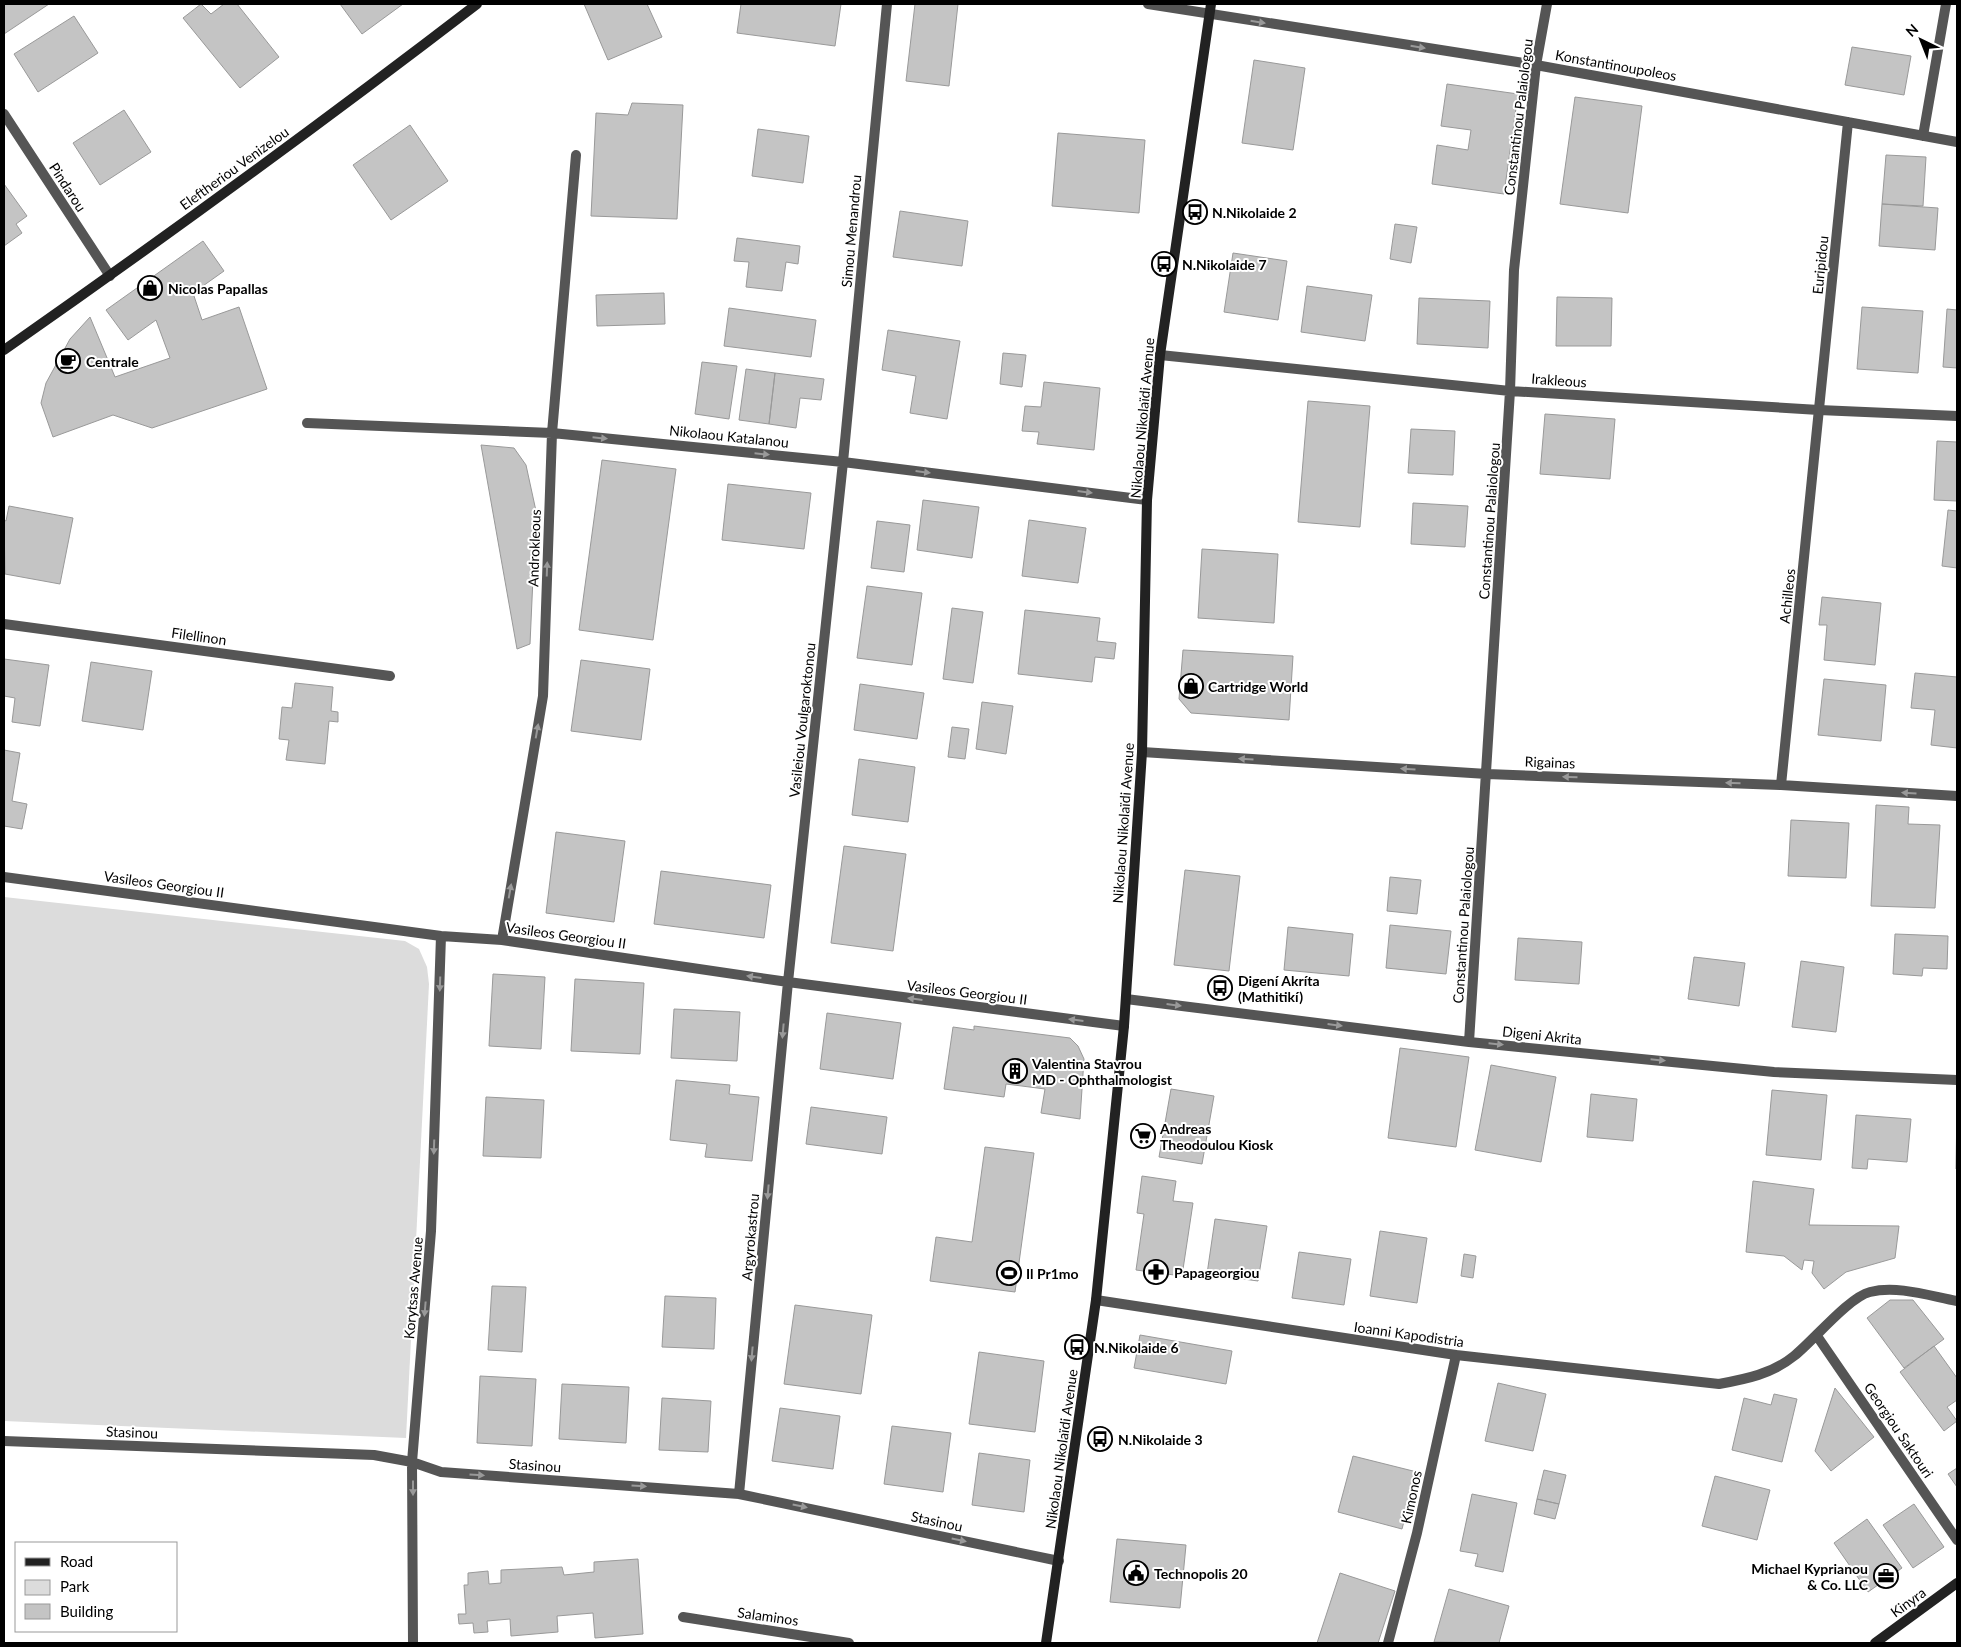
<svg xmlns="http://www.w3.org/2000/svg" width="1961" height="1647" font-family="Lato,sans-serif">
  <style>
    .green { fill: #dcdcdc }
    .building { fill: #c4c4c4; stroke: #999 }
    .lines { fill: none; stroke-linecap: round; stroke-linejoin: round }
    .street { stroke: #555; stroke-width: 10 }
    .secondary { stroke: #222; stroke-width: 10 }
    .oneway { fill: #999 }
    .labels { text-anchor: middle; dominant-baseline: central; stroke-width: 4; stroke-linejoin: round; paint-order: stroke }
    .street-label { font-size: 14px; fill: #000; stroke: #fff }
    .poi-label { font-size: 14px; font-weight: bold; fill: #000; stroke: #fff; text-anchor: start }
  </style>
  <rect width="100%" height="100%" fill="#fff"/>
  <path class="green" d="M4 897 405 941 419 949 427 967 429 984 406 1438 4 1421Z"/>
  <path class="building" d="M4 4H49L4 34Z
    M201 4 211 14 224 4H237L279 57 240 88 183 18Z
    M340 4H403L362 34Z
    M584 4H647L662 37 608 60Z
    M741 4H841L835 46 737 33Z
    M915 4H958L949 86 906 81Z
    M74 16 98 53 38 92 14 54Z
    M1852 47 1911 56 1904 95 1845 85Z
    M1254 60 1305 68 1293 150 1242 143Z
    M1447 84 1518 94 1504 194 1432 184 1437 145 1468 150 1471 130 1441 126Z
    M1575 97 1642 106 1628 213 1560 204Z
    M632 103 683 105 677 219 591 216 596 113 628 115Z
    M124 110 151 152 100 185 73 143Z
    M410 125 448 181 391 220 353 165Z
    M758 129 809 136 803 183 752 176Z
    M1058 133 1145 140 1139 213 1052 206Z
    M1886 155 1926 157 1923 206 1882 204Z
    M4 184 27 216 16 224 22 233 4 246Z
    M1882 204 1938 208 1935 250 1879 246Z
    M900 211 968 221 962 266 893 257Z
    M1395 224 1417 227 1411 263 1390 259Z
    M737 238 800 246 798 264 786 262 782 291 746 287 749 262 734 261Z
    M203 241 224 271 193 293 202 320 239 307 267 389 152 428 113 415 53 437 41 403 46 383 70 339 90 317 115 377 170 358 156 320 128 340 106 310Z
    M1233 253 1287 261 1278 320 1224 312Z
    M1307 286 1372 295 1365 341 1301 332Z
    M664 293 665 324 597 326 596 295Z
    M1557 297 1612 298 1611 346H1556Z
    M1419 298 1490 301 1488 348 1417 344Z
    M1862 307 1923 311 1918 373 1857 369Z
    M729 308 816 320 811 357 724 346Z
    M1947 309 1957 310V368L1943 367Z
    M888 330 960 341 947 419 910 413 916 376 882 370Z
    M1003 353 1026 355 1022 387 1000 384Z
    M702 362 737 366 729 419 695 414Z
    M746 369 775 373 769 424 739 420Z
    M775 373 824 379 821 400 800 398 796 428 769 424Z
    M1044 382 1100 388 1094 450 1037 444 1039 432 1022 431 1025 406 1041 407Z
    M1308 401 1370 406 1360 527 1298 522Z
    M1545 414 1615 419 1610 479 1540 474Z
    M1411 429 1455 431 1453 475 1408 473Z
    M1937 441 1957 442V501L1934 500Z
    M481 445 514 448 526 465 536 511 530 644 517 649Z
    M602 460 676 469 653 640 579 630Z
    M728 484 811 493 804 549 722 540Z
    M923 500 979 507 972 558 917 550Z
    M1413 503 1468 506 1465 547 1411 544Z
    M9 506 73 518 60 584 5 574 4 520 6 521Z
    M1948 510 1957 511V568L1942 566Z
    M1029 520 1086 528 1078 583 1022 576Z
    M877 521 910 525 904 572 871 568Z
    M1202 549 1278 554 1274 623 1198 618Z
    M867 586 922 593 912 665 857 658Z
    M1822 597 1881 603 1875 665 1824 660 1827 625H1819Z
    M952 608 983 612 973 683 943 679Z
    M1025 610 1100 618 1097 641 1116 643 1114 659 1095 657 1092 682 1018 674Z
    M1183 650 1293 656 1289 720 1191 713 1179 699Z
    M4 659 49 665 40 726 12 722 15 698 4 696Z
    M581 660 650 669 641 740 571 731Z
    M91 662 152 671 143 730 82 721Z
    M1915 673 1957 677V748L1931 745 1935 710 1911 708Z
    M1824 679 1886 685 1881 741 1818 735Z
    M295 683 333 687 331 711 338 712V722L329 721 325 764 286 760 289 740 279 739 282 707 292 708Z
    M860 684 924 693 917 739 854 730Z
    M982 702 1013 706 1006 754 976 749Z
    M952 727 969 729 965 759 948 757Z
    M4 750 20 753 12 801 27 804 22 829 4 826Z
    M859 759 915 767 908 822 852 815Z
    M1876 805 1909 807 1908 824 1940 825 1935 908 1871 906Z
    M1791 820 1849 823 1846 878 1788 876Z
    M556 832 625 841 614 922 546 913Z
    M844 846 906 854 893 951 831 943Z
    M1185 870 1240 876 1229 971 1174 965Z
    M661 871 771 885 764 938 654 924Z
    M1390 877 1421 880 1417 914 1387 911Z
    M1390 925 1451 931 1446 974 1386 968Z
    M1288 927 1353 934 1349 976 1284 970Z
    M1895 934 1948 936 1947 969 1923 968 1922 976 1893 974Z
    M1518 938 1582 942 1579 984 1515 980Z
    M1694 957 1745 963 1739 1006 1688 999Z
    M1801 961 1844 967 1836 1032 1792 1027Z
    M493 974 545 977 541 1049 489 1046Z
    M575 979 644 983 640 1054 571 1051Z
    M674 1009 740 1012 737 1061 671 1058Z
    M827 1013 901 1023 893 1079 820 1069Z
    M974 1026 1070 1038 1078 1046 1084 1059 1080 1119 1041 1113 1045 1089 1006 1084 1004 1097 944 1089 953 1027 974 1030Z
    M1400 1048 1469 1057 1456 1147 1388 1138Z
    M1491 1065 1556 1077 1541 1162 1475 1150Z
    M676 1080 730 1085 729 1094 759 1097 752 1161 705 1157 707 1144 670 1140Z
    M1171 1089 1214 1096 1202 1164 1159 1157Z
    M1772 1090 1827 1095 1821 1160 1766 1155Z
    M1591 1094 1637 1099 1633 1141 1587 1137Z
    M486 1097 544 1100 541 1158 483 1156Z
    M1957 1105V1169H1956Z
    M811 1107 887 1117 882 1154 806 1144Z
    M1856 1115 1911 1119 1907 1162 1868 1159 1867 1169 1852 1168Z
    M985 1147 1034 1153 1015 1292 930 1281 936 1237 972 1242Z
    M1142 1176 1176 1181 1173 1201 1193 1203 1182 1276 1136 1270 1144 1214 1137 1213Z
    M1753 1181 1814 1189 1809 1225 1899 1226 1895 1258 1846 1272 1824 1289 1812 1273 1814 1261 1804 1260 1802 1270 1784 1256 1746 1252Z
    M1215 1219 1267 1226 1258 1281 1207 1274Z
    M1380 1231 1427 1238 1417 1303 1370 1296Z
    M1299 1252 1351 1259 1344 1305 1292 1298Z
    M1464 1254 1476 1256 1473 1278 1461 1276Z
    M492 1286 526 1287 522 1352 488 1350Z
    M665 1296 716 1298 714 1349 662 1347Z
    M1890 1300H1913L1944 1339 1904 1368 1867 1318Z
    M795 1305 872 1315 861 1394 784 1384Z
    M1140 1335 1232 1351 1226 1384 1134 1368Z
    M1934 1346 1957 1378V1400L1947 1407 1957 1421 1944 1431 1900 1372Z
    M979 1352 1044 1361 1035 1432 969 1424Z
    M480 1376 536 1379 532 1446 477 1443Z
    M1498 1383 1546 1394 1533 1451 1485 1441Z
    M562 1384 629 1387 626 1443 559 1439Z
    M1835 1388 1874 1437 1831 1471 1815 1451Z
    M1774 1394 1797 1399 1782 1462 1732 1450 1744 1398 1771 1405Z
    M662 1398 711 1401 708 1452 659 1450Z
    M780 1408 840 1416 833 1469 772 1461Z
    M892 1426 951 1433 943 1492 884 1484Z
    M979 1453 1030 1460 1024 1512 972 1505Z
    M1353 1456 1417 1472 1402 1529 1338 1512Z
    M1957 1468V1487L1948 1474Z
    M1544 1470 1566 1475 1559 1504 1537 1499Z
    M1715 1476 1770 1490 1757 1540 1702 1526Z
    M1472 1494 1517 1503 1503 1572 1475 1566 1478 1554 1460 1551Z
    M1537 1499 1559 1504 1555 1519 1534 1514Z
    M1914 1504 1944 1547 1913 1568 1883 1525Z
    M1867 1519 1902 1568 1868 1592 1834 1543Z
    M1117 1539 1186 1545 1180 1608 1110 1602Z
    M638 1559 643 1634 595 1638 593 1613 557 1616 558 1632 511 1636 510 1619 487 1621 488 1632 474 1633 473 1623 459 1624 458 1614H466L464 1585H468V1573L488 1571 489 1584 501 1583V1570L562 1567 564 1575 594 1572V1562Z
    M1340 1573 1395 1591 1378 1643H1317Z
    M1449 1589 1509 1606 1499 1643 1434 1642Z"/>
  <g class="lines">
    <path class="street" d="M1148 4 1536 65 1957 142
      M4 114 110 276
      M1923 136 1946 4
      M1160 355 1510 391 1819 410 1957 416
      M307 423 552 433 843 462 1147 500
      M4 624 390 676
      M1142 752 1487 774 1781 785 1957 796
      M1781 785 1848 122
      M4 877 441 936 502 940 788 982 1124 1026
      M502 940 543 696 552 433 576 155
      M1126 999 1469 1042 1774 1072 1957 1080
      M1469 1042 1510 391 1514 270 1536 65 1547 4
      M1096 1300 1456 1355 1719 1384C1746 1379 1772 1374 1794 1356 1813 1341 1849 1297 1870 1292 1897 1285 1930 1296 1957 1301
      M1817 1336 1957 1540
      M4 1441 374 1455 412 1462 441 1472 739 1494 1059 1561
      M739 1494 788 982 843 462 887 4
      M683 1617 849 1643
      M413 1643 412 1462 431 1231 441 936
      M1388 1643 1417 1533 1456 1355"/>
    <path class="secondary" d="M4 350C164 238 322 123 477 4
      M1046 1643 1096 1300 1124 1026 1142 752 1147 500 1160 355 1211 4
      M1875 1643 1957 1583"/>
  </g>
  <defs><path id="oneway-solid" d="M-6-.8H1V-3.2L6.5 0L1 3.2V.8H-6Z" transform="scale(1.25)"/></defs>
  <g class="oneway">
    <use href="#oneway-solid" transform="translate(1258 22) rotate(9)"/>
    <use href="#oneway-solid" transform="translate(1418 47) rotate(9)"/>
    <use href="#oneway-solid" transform="translate(600 438) rotate(6)"/>
    <use href="#oneway-solid" transform="translate(762 454) rotate(6)"/>
    <use href="#oneway-solid" transform="translate(923 472) rotate(7)"/>
    <use href="#oneway-solid" transform="translate(1085 492) rotate(7)"/>
    <use href="#oneway-solid" transform="translate(547 569) rotate(-88)"/>
    <use href="#oneway-solid" transform="translate(537 731) rotate(-80)"/>
    <use href="#oneway-solid" transform="translate(1246 759) rotate(-176)"/>
    <use href="#oneway-solid" transform="translate(1408 769) rotate(-176)"/>
    <use href="#oneway-solid" transform="translate(1570 777) rotate(-178)"/>
    <use href="#oneway-solid" transform="translate(1733 783) rotate(-178)"/>
    <use href="#oneway-solid" transform="translate(1909 793) rotate(-176)"/>
    <use href="#oneway-solid" transform="translate(510 891) rotate(-80)"/>
    <use href="#oneway-solid" transform="translate(754 977) rotate(-172)"/>
    <use href="#oneway-solid" transform="translate(440 984) rotate(92)"/>
    <use href="#oneway-solid" transform="translate(915 999) rotate(-173)"/>
    <use href="#oneway-solid" transform="translate(1174 1005) rotate(7)"/>
    <use href="#oneway-solid" transform="translate(1076 1020) rotate(-173)"/>
    <use href="#oneway-solid" transform="translate(1335 1025) rotate(7)"/>
    <use href="#oneway-solid" transform="translate(783 1031) rotate(95)"/>
    <use href="#oneway-solid" transform="translate(1496 1044) rotate(6)"/>
    <use href="#oneway-solid" transform="translate(1658 1060) rotate(6)"/>
    <use href="#oneway-solid" transform="translate(434 1147) rotate(92)"/>
    <use href="#oneway-solid" transform="translate(768 1192) rotate(95)"/>
    <use href="#oneway-solid" transform="translate(425 1309) rotate(95)"/>
    <use href="#oneway-solid" transform="translate(752 1354) rotate(95)"/>
    <use href="#oneway-solid" transform="translate(477 1475) rotate(4)"/>
    <use href="#oneway-solid" transform="translate(639 1486) rotate(4)"/>
    <use href="#oneway-solid" transform="translate(413 1488) rotate(90)"/>
    <use href="#oneway-solid" transform="translate(800 1506) rotate(12)"/>
    <use href="#oneway-solid" transform="translate(959 1540) rotate(12)"/>
  </g>
  <defs>
    <symbol id="bus-ring" viewBox="-11 -11 22 22"><circle r="9.5" fill="#fff" stroke="#000" stroke-width="1.5"/><path d="M-5-6H5V4H4V6H2V4H-2V6H-4V4H-5ZM-3.5-4V0h7V-4ZM-3.5 1.2v1.5H-2V1.2ZM2 1.2v1.5H3.5V1.2Z" fill="#000"/></symbol>
    <symbol id="shop-ring" viewBox="-11 -11 22 22"><circle r="9.5" fill="#fff" stroke="#000" stroke-width="1.5"/><path d="M-5-2.5h2.3a2.7 3.5 0 0 1 5.4 0H5L5.5 6h-11ZM-1.5-2.5h3a1.5 2.3 0 0 0-3 0Z" fill="#000"/></symbol>
    <symbol id="cafe-ring" viewBox="-11 -11 22 22"><circle r="9.5" fill="#fff" stroke="#000" stroke-width="1.5"/><path d="M-5.5-4.5H6V0H3Q3 3.5 0 3.5H-2.5Q-5.5 3.5-5.5 0ZM3-3.2v2h1.7v-2ZM-6 4.5H4V6H-6Z" fill="#000"/></symbol>
    <symbol id="building-ring" viewBox="-11 -11 22 22"><circle r="9.5" fill="#fff" stroke="#000" stroke-width="1.5"/><path d="M-4-6H4V6H1V3H-1V6H-4ZM-2.5-4.3h1.7v1.8h-1.7ZM.8-4.3h1.7v1.8H.8ZM-2.5-1h1.7V.8h-1.7ZM.8-1h1.7V.8H.8Z" fill="#000"/></symbol>
    <symbol id="supermarket-ring" viewBox="-11 -11 22 22"><circle r="9.5" fill="#fff" stroke="#000" stroke-width="1.5"/><path d="M-6-5.5h2.5l.6 2H6L4.5 2H-2.5L-4.4-4H-6ZM-1.5 3.2a1.3 1.3 0 1 0 .1 0ZM3 3.2a1.3 1.3 0 1 0 .1 0Z" fill="#000"/></symbol>
    <symbol id="pharmacy-ring" viewBox="-11 -11 22 22"><circle r="9.5" fill="#fff" stroke="#000" stroke-width="1.5"/><path d="M-2-6h4v4h4v4h-4v4h-4v-4h-4v-4h4Z" fill="#000"/></symbol>
    <symbol id="stadium-ring" viewBox="-11 -11 22 22"><circle r="9.5" fill="#fff" stroke="#000" stroke-width="1.5"/><path d="M0-5a6.5 5 0 1 0 0 10a6.5 5 0 1 0 0-10ZM-3.5-1.8h7v3.6h-7Z" fill="#000"/></symbol>
    <symbol id="civic-ring" viewBox="-11 -11 22 22"><circle r="9.5" fill="#fff" stroke="#000" stroke-width="1.5"/><path d="M-.6-6.5H3V-4.5H.6V-3L4-1V1h2V6H-6V1h2V-1L-.6-3ZM-1.2 2.5V6h2.4V2.5Z" fill="#000"/></symbol>
    <symbol id="office-ring" viewBox="-11 -11 22 22"><circle r="9.5" fill="#fff" stroke="#000" stroke-width="1.5"/><path d="M-6-3h4V-5.5h4V-3h4V5H-6ZM-1-4.5V-3h2v-1.5ZM-6 0V1H6V0Z" fill="#000"/></symbol>
  </defs>
  <g fill-rule="evenodd">
    <use href="#bus-ring" x="1181" y="198" width="28" height="28"/>
    <use href="#bus-ring" x="1150" y="250" width="28" height="28"/>
    <use href="#shop-ring" x="136" y="274" width="28" height="28"/>
    <use href="#cafe-ring" x="54" y="347" width="28" height="28"/>
    <use href="#shop-ring" x="1177" y="672" width="28" height="28"/>
    <use href="#bus-ring" x="1206" y="974" width="28" height="28"/>
    <use href="#building-ring" x="1001" y="1057" width="28" height="28"/>
    <use href="#supermarket-ring" x="1129" y="1122" width="28" height="28"/>
    <use href="#pharmacy-ring" x="1142" y="1258" width="28" height="28"/>
    <use href="#stadium-ring" x="995" y="1259" width="28" height="28"/>
    <use href="#bus-ring" x="1063" y="1333" width="28" height="28"/>
    <use href="#bus-ring" x="1086" y="1425" width="28" height="28"/>
    <use href="#civic-ring" x="1122" y="1559" width="28" height="28"/>
    <use href="#office-ring" x="1872" y="1562" width="28" height="28"/>
  </g>
  <g class="labels">
    <g class="street-label">
      <text transform="translate(1616 65) rotate(10)">Konstantinoupoleos</text>
      <text transform="translate(1518 117) rotate(-83)">Constantinou Palaiologou</text>
      <text transform="translate(234 168) rotate(-36)">Eleftheriou Venizelou</text>
      <text transform="translate(68 187) rotate(57)">Pindarou</text>
      <text transform="translate(851 231) rotate(-85)">Simou Menandrou</text>
      <text transform="translate(1820 265) rotate(-84)">Euripidou</text>
      <text transform="translate(1559 380) rotate(4)">Irakleous</text>
      <text transform="translate(1142 418) rotate(-85)">Nikolaou Nikolaïdi Avenue</text>
      <text transform="translate(729 436) rotate(6)">Nikolaou Katalanou</text>
      <text transform="translate(1489 521) rotate(-86)">Constantinou Palaiologou</text>
      <text transform="translate(534 548) rotate(-88)">Androkleous</text>
      <text transform="translate(1787 596) rotate(-84)">Achilleos</text>
      <text transform="translate(199 636) rotate(8)">Filellinon</text>
      <text transform="translate(802 720) rotate(-84)">Vasileiou Voulgaroktonou</text>
      <text transform="translate(1550 762) rotate(2)">Rigainas</text>
      <text transform="translate(1123 823) rotate(-86)">Nikolaou Nikolaïdi Avenue</text>
      <text transform="translate(164 884) rotate(8)">Vasileos Georgiou II</text>
      <text transform="translate(1463 925) rotate(-86)">Constantinou Palaiologou</text>
      <text transform="translate(566 935) rotate(8)">Vasileos Georgiou II</text>
      <text transform="translate(967 992) rotate(7)">Vasileos Georgiou II</text>
      <text transform="translate(1542 1035) rotate(6)">Digeni Akrita</text>
      <text transform="translate(750 1237) rotate(-85)">Argyrokastrou</text>
      <text transform="translate(413 1288) rotate(-85)">Korytsas Avenue</text>
      <text transform="translate(1409 1334) rotate(8)">Ioanni Kapodistria</text>
      <text transform="translate(1899 1430) rotate(56)">Georgiou Saktouri</text>
      <text transform="translate(132 1432) rotate(2)">Stasinou</text>
      <text transform="translate(1061 1449) rotate(-82)">Nikolaou Nikolaïdi Avenue</text>
      <text transform="translate(535 1465) rotate(4)">Stasinou</text>
      <text transform="translate(1411 1497) rotate(-78)">Kimonos</text>
      <text transform="translate(937 1521) rotate(12)">Stasinou</text>
      <text transform="translate(1908 1602) rotate(-36)">Kinyra</text>
      <text transform="translate(768 1616) rotate(8)">Salaminos</text>
    </g>
    <g class="poi-label">
      <text x="1212" y="212">N.Nikolaide 2</text>
      <text x="1182" y="264">N.Nikolaide 7</text>
      <text x="168" y="288">Nicolas Papallas</text>
      <text x="86" y="361">Centrale</text>
      <text x="1208" y="686">Cartridge World</text>
      <text x="1238" y="980">Digení Akríta<tspan x="1238" dy="16">(Mathitikí)</tspan></text>
      <text x="1032" y="1063">Valentina Stavrou<tspan x="1032" dy="16">MD - Ophthalmologist</tspan></text>
      <text x="1160" y="1128">Andreas<tspan x="1160" dy="16">Theodoulou Kiosk</tspan></text>
      <text x="1174" y="1272">Papageorgiou</text>
      <text x="1026" y="1273">Il Pr1mo</text>
      <text x="1094" y="1347">N.Nikolaide 6</text>
      <text x="1118" y="1439">N.Nikolaide 3</text>
      <text x="1868" y="1568" text-anchor="end">Michael Kyprianou<tspan x="1868" dy="16">&amp; Co. LLC</tspan></text>
      <text x="1154" y="1573">Technopolis 20</text>
    </g>
  </g>
  <rect width="1961" height="1647" fill="none" stroke="#000000" stroke-width="10"/>
  <rect x="15" y="1542" width="162" height="90" fill="#ffffff" stroke="#999999"/>
  <rect x="25" y="1558" width="25" height="8" fill="#222222" stroke="#999999"/>
  <text x="60" y="1567" font-size="15" fill="#000000">Road</text>
  <rect x="25" y="1580" width="25" height="15" fill="#dcdcdc" stroke="#999999"/>
  <text x="60" y="1592" font-size="15" fill="#000000">Park</text>
  <rect x="25" y="1604" width="25" height="15" fill="#c4c4c4" stroke="#999999"/>
  <text x="60" y="1617" font-size="15" fill="#000000">Building</text>
  <g transform="translate(1921 40) rotate(317)" stroke="#ffffff" stroke-width="4" paint-order="stroke">
  <path d="M0-4L9 19L0 12L-9 19Z" fill="#000000"/>
  <text y="-8" font-size="14" font-weight="bold" text-anchor="middle" fill="#000000">N</text>
  </g>
</svg>
